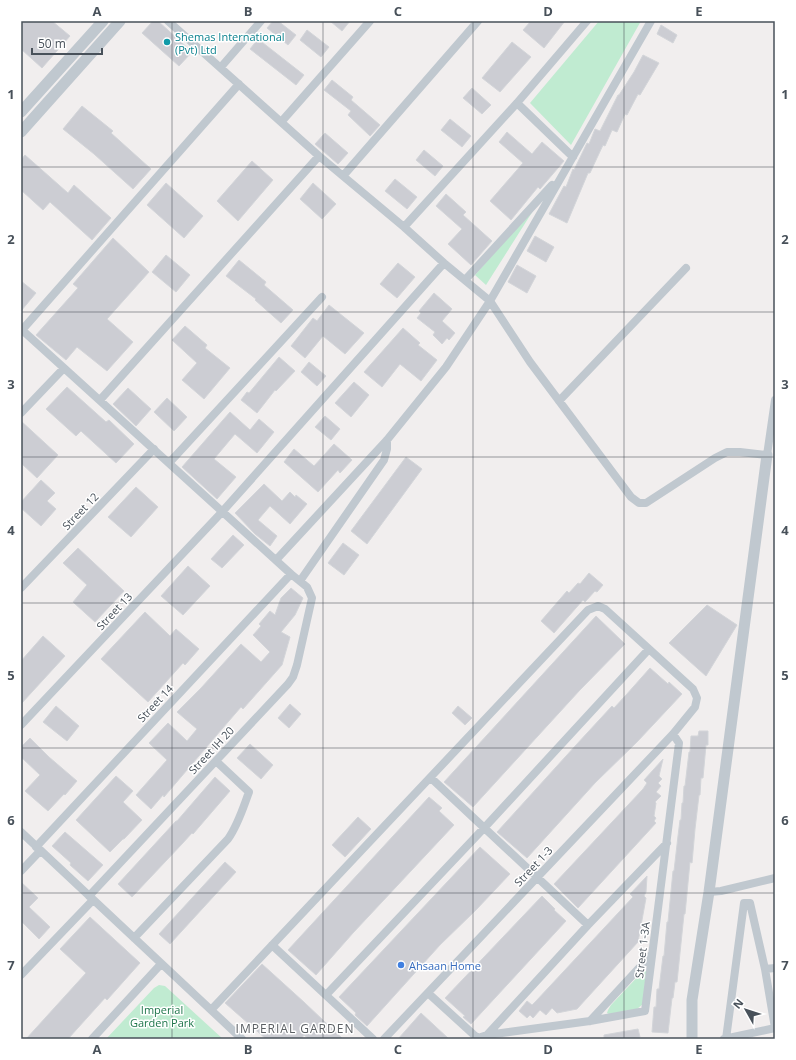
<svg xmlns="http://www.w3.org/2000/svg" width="796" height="1060" font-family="'Open Sans',sans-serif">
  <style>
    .green { fill: #c0ebd1 }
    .building { fill: #cccdd3; stroke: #d3d5d9 }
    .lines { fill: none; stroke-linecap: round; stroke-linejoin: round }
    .minor { stroke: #c0c8cf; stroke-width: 8 }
    .tertiary { stroke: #c0c8cf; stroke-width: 11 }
    .grid { fill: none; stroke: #48515a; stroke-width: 1; stroke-opacity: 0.55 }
    .culture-dot { fill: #0f9aa8; stroke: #fff; stroke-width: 1.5 }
    .shop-dot { fill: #3f7fe0; stroke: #fff; stroke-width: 1.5 }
    .labels { text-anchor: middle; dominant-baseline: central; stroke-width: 3; stroke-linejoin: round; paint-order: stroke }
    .culture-label { font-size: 11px; fill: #0d838f; stroke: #fff; text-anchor: start }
    .street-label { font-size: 11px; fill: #48515a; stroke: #fff }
    .shop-label { font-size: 11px; fill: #366cbe; stroke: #fff; text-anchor: start }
    .park-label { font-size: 11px; fill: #1e764b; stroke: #fff }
    .neighbourhood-label { font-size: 12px; letter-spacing: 1px; fill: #5b5f63; stroke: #fff }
    .neatline { fill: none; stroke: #48515a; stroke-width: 1.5 }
    .grid-label { font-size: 13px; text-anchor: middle; font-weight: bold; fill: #48515a }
  </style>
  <rect width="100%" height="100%" fill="#f1eeee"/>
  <path class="green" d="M599 21H641L571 145 530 103Z
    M538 203 486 285 475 275Z
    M643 971H646L643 1004 637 1009 609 1014 607 1013 608 1010 611 1005Z
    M159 985 165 986 223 1039H106L154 988Z"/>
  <path class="building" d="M21 21H52L70 36 42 68 21 49Z
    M153 21H158L192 52 179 66 142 33Z
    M273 21H278L296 35 288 45 267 28Z
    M330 21H350L342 31Z
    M531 21H565L544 48 523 30Z
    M661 25 677 35 673 43 657 34Z
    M307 30 329 47 321 57 300 40Z
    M258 39 304 75 296 85 250 49Z
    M512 42 531 57 500 92 482 78Z
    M643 55 659 63 640 95 638 94 627 115 625 114 617 132 612 130 605 146 603 145 590 173H588L567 223 549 214 564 186 566 187 573 169 574 170 587 143 589 144 595 129 600 131 618 95H619L634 72Z
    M332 80 353 97 351 100 380 125 370 136 348 115 351 111 324 90Z
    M472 88 491 105 482 114 463 98Z
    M82 106 113 131 111 133 151 169 133 189 94 154 63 129Z
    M450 119 471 136 462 147 441 130Z
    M507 132 532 154 542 142 564 161 540 189 538 187 511 220 490 201 523 163 499 142Z
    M325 133 348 153 338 164 315 144Z
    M424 150 443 166 435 176 416 160Z
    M25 155 68 193 74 185 111 218 92 240 50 202 43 210 21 190V160Z
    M252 161 273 180 238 221 217 201Z
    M395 179 417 197 407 209 385 191Z
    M166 183 203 216 184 238 147 205Z
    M313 183 336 204 322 219 300 199Z
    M446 194 466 212 463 215 492 241 471 265 448 244 462 229 436 206Z
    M535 236 554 247 546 262 527 251Z
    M113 238 149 272 107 319 133 342 107 371 77 347 66 360 36 335 78 288 73 284Z
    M166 255 190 275 176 292 152 272Z
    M239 260 266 282 264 285 293 310 281 323 255 300 256 299 226 276Z
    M398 263 415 277 397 298 380 284Z
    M517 265 536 276 527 293 508 282Z
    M21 281 36 293 21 311Z
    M434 293 452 309 442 321 455 333 449 340 447 338 442 344 433 335 435 332 417 318 421 313 419 311Z
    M329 305 364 333 345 354 323 336 305 358 291 346 313 318 317 321Z
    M185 326 207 345 205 348 230 368 204 399 182 380 197 363 172 340Z
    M403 328 420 343 418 345 437 360 421 381 400 364 382 387 364 372Z
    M279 357 295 371 276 391 275 390 257 413 241 400 247 392 249 393Z
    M309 362 326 376 317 386 301 372Z
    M354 382 369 395 351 417 335 403Z
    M67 387 106 422 109 420 134 444 116 463 81 431 76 436 46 409Z
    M128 388 151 409 136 426 113 404Z
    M167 398 187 417 174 431 154 412Z
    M230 412 250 430 259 419 274 432 257 453 235 434 224 447 214 459 236 477 217 499 182 467Z
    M325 416 340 429 331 440 315 427Z
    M21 421 58 455 37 478 21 463Z
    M334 444 352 460 340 473 338 470 318 492 284 462 294 449 314 466Z
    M406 457 422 469 367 544 351 531Z
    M41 480 55 493 47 501 56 509 41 526 21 508V502Z
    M264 484 282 501 290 492 295 497 296 495 307 504 290 524 270 506 258 520 277 536 270 546 255 534 235 513Z
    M136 487 158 507 131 537 108 517Z
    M233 535 244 545 222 568 211 559Z
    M343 543 359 555 344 575 328 563Z
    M78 548 124 591 95 622 73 602 87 585 63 563Z
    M188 566 210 586 183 615 161 596Z
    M589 573 603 585 597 592 595 591 585 602 583 600 554 633 541 621 567 591 569 593 578 583 580 584Z
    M291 588 303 598 295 615 281 632 290 637 282 665 243 709 241 707 222 729 164 797 163 795 151 809 136 795 167 760 149 743 168 723 187 741 197 729 177 712 201 688 241 644 261 662 270 652 253 635 261 626 259 624 270 611 275 615 281 598Z
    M707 605 737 625 706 676 669 643Z
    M145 612 170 636 176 629 199 649 185 665 183 663 148 702 101 659Z
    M596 616 625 644 580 690 473 807 444 782Z
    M43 636 65 656 21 704V661Z
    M650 668 668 684 669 682 682 694 637 742 595 783 527 858 497 832 576 745 612 706 614 708 626 695Z
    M290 704 301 714 289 728 278 718Z
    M56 706 79 726 67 741 43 722Z
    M458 706 472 718 465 725 452 713Z
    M699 731H708V745H706L703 778H701L700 795H699L695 829 692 863 690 862 685 914H684L677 982H675L673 998H672L668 1033 652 1032 654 1007H656L657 989H659L663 956H664L667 922H668L673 871H674L678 836 680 820H681L682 803H683L684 786H685L689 752H690L691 736H698Z
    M30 738 49 757 77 781 65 795 64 794 48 811 25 791 40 775 21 757V747Z
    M250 744 273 765 261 779 237 758Z
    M663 759 659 776 662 779 658 783 661 786 656 792 661 796 655 802 656 803 654 816 656 818 654 821 656 823 578 908 554 884 643 789 647 783 644 780Z
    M116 776 133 791 123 802 142 820 124 839H123L110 852 76 820Z
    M215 777 230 791 193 834 192 833 182 844 132 897 118 884 176 821H177Z
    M429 797 442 808 439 811 454 825 353 933 316 975 288 950Z
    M358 817 371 829 345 857 332 845Z
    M65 832 103 865 88 881 70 865 71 863 52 846Z
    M480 847 510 874 476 910 440 945 367 1026 355 1015 356 1013 339 997Z
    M225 862 236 872 170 944 159 934Z
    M647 876 646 892 644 896 646 898 638 942 577 1009 557 1013 552 1008 546 1015 540 1010 533 1018 530 1015 527 1018 519 1011 527 1001 532 1005 536 1001 633 897 630 894Z
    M21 882 38 898 29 907 50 927 39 939 21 921Z
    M542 896 555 909 554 910 566 921 471 1024 463 1017 465 1016 445 998Z
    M90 917 140 963 107 1000 105 998 68 1039H26L86 973 60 949Z
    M262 964 305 1003 343 1039H309L304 1035 301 1039H266L225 1003Z
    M421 1013 449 1039H398Z
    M638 1029 640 1037 632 1039H604V1035Z"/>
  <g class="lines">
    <path class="minor" d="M168 21 319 156 404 227 444 263 490 301 530 362 631 497 639 503H646L715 458 727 452H740L767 455 775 400
      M221 67 261 21
      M517 103 573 157
      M282 121 370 21
      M343 176 478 21
      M404 227 517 103 587 21
      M465 280 552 185
      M21 329 291 574 307 587 312 598 297 665 293 677 288 684 89 896
      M22 330 239 84
      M100 400 319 156
      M559 401 686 268
      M21 413 64 368
      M169 463 322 297
      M276 560 387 440 446 367 490 301 651 21
      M300 581 384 460 387 449V440
      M21 588 154 449
      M21 725 222 512 444 263
      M431 778 588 925
      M21 832 242 1039
      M36 847 291 574
      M21 871 40 851
      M709 892 721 891 775 878
      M134 938 228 839C238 825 243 808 249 792L216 761
      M272 945 373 1039
      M765 969 775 968
      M21 975 93 900
      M428 993 473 1034 478 1038 487 1035 588 925 667 843
      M326 995 485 827 649 649
      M211 1010 588 610 598 606 605 609 693 689 697 698 695 707 673 734 384 1039
      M590 1021 652 954
      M487 1035 590 1021 645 1011 679 743 673 734
      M92 1039 161 964
      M724 1039 775 1028
      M726 1039 744 903H750L765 969 775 1028"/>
    <path class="tertiary" d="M21 112 103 21
      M21 132 120 21
      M692 1039V1000L709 892 767 455"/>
  </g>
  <path class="grid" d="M172 21V1039M323 21V1039M473 21V1039M624 21V1039M21 167H775M21 312H775M21 457H775M21 603H775M21 748H775M21 893H775"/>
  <circle class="culture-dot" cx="167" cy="42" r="4"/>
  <circle class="shop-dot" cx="401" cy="965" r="4"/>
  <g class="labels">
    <g class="culture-label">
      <text x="175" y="36">Shemas International<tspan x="175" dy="13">(Pvt) Ltd</tspan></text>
    </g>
    <g class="street-label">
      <text transform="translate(80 511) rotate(-46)">Street 12</text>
      <text transform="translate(114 611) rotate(-47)">Street 13</text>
      <text transform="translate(155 703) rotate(-47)">Street 14</text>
      <text transform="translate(211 750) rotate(-47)">Street IH 20</text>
      <text transform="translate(533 866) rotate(-47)">Street 1-3</text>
      <text transform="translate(642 950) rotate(-83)">Street 1-3A</text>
    </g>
    <g class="shop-label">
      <text x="409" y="965">Ahsaan Home</text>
    </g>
    <g class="park-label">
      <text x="162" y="1009">Imperial<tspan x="162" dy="13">Garden Park</tspan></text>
    </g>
    <g class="neighbourhood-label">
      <text x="295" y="1028">IMPERIAL GARDEN</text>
    </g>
  </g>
  <rect width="796" height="1060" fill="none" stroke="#ffffff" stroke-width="44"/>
  <g transform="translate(746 1010) rotate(309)" stroke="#ffffff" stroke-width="3" paint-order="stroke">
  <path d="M0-3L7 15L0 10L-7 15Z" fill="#48515a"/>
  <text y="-6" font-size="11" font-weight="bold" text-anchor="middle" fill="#48515a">N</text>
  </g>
  <path d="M32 48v6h70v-6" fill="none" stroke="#48515a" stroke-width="2"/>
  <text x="38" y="48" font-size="12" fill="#48515a" stroke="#ffffff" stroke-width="3" paint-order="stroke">50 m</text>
  <rect x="22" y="22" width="752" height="1016" class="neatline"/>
  <g class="grid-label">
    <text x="97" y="16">A</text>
    <text x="248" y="16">B</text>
    <text x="398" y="16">C</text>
    <text x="548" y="16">D</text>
    <text x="699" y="16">E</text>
    <text x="11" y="99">1</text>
    <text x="785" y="99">1</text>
    <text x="11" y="244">2</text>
    <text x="785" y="244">2</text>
    <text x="11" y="389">3</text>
    <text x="785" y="389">3</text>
    <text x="11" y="535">4</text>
    <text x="785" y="535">4</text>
    <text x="11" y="680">5</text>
    <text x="785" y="680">5</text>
    <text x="11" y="825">6</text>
    <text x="785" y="825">6</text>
    <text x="11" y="970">7</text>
    <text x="785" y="970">7</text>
    <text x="97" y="1054">A</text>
    <text x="248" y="1054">B</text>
    <text x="398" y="1054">C</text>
    <text x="548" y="1054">D</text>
    <text x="699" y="1054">E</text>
  </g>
</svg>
